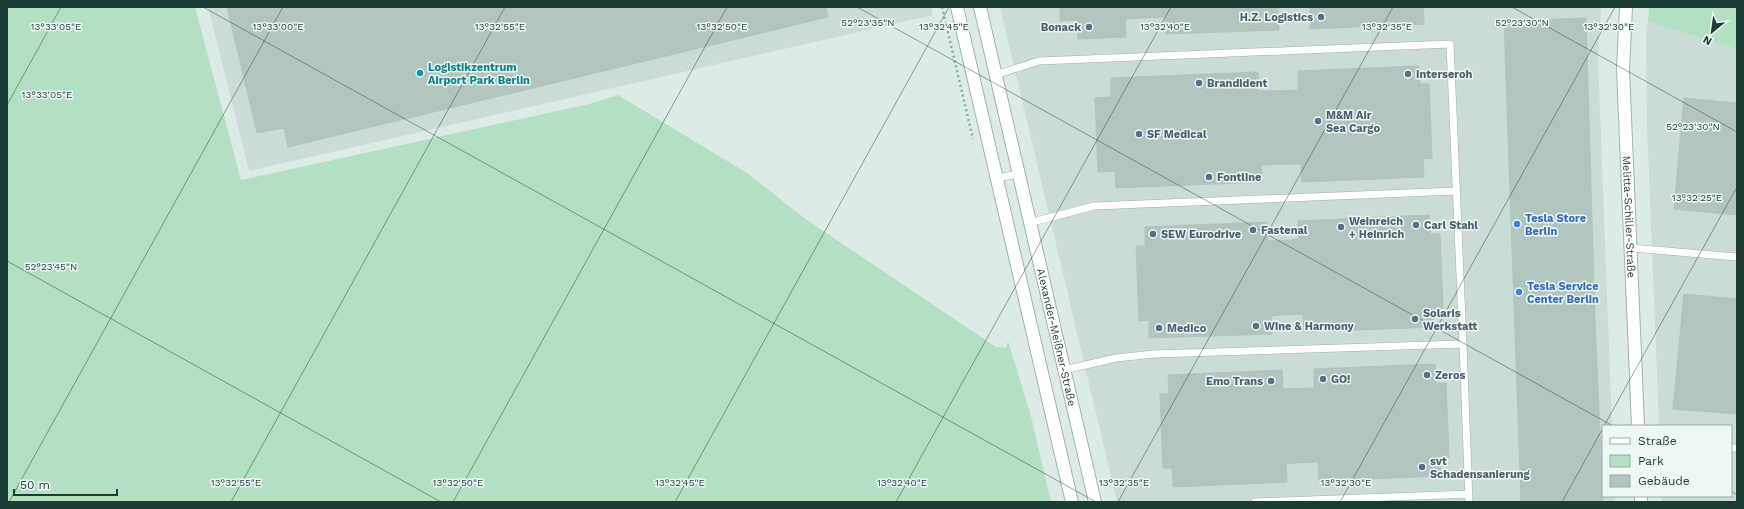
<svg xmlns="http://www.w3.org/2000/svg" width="1744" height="509" font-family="'Work Sans',sans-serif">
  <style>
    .built { fill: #cbdbd5 }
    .green { fill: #b3dfc3 }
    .building { fill: #b2c6bf; stroke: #afc5be }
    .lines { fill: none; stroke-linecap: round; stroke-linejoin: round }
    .service-casing { stroke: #a0b3ae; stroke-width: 8 }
    .minor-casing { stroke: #a0b3ae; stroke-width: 14 }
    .path { stroke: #79b2a6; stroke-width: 2.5; stroke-dasharray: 2 3; stroke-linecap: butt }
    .service { stroke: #fff; stroke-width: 7 }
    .minor { stroke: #fff; stroke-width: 12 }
    .ticks { fill: none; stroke: #1d3c36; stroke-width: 1; stroke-opacity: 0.45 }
    .service-dot { fill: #5c6f8a; stroke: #edf7f3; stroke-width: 1.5 }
    .culture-dot { fill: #0f9aa8; stroke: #edf7f3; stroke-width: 1.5 }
    .shop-dot { fill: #3f7fe0; stroke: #edf7f3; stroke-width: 1.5 }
    .labels { text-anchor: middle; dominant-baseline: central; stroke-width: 3; stroke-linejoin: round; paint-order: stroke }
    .service-label { font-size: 11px; font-weight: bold; fill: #4e5e75; stroke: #edf7f3; text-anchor: start }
    .culture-label { font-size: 11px; font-weight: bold; fill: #0d838f; stroke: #edf7f3; text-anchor: start }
    .street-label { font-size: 11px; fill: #1d3c36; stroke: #edf7f3 }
    .shop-label { font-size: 11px; font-weight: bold; fill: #366cbe; stroke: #edf7f3; text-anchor: start }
    .ticks-label { font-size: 10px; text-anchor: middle; fill: #1d3c36; stroke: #edf7f3; stroke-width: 3; stroke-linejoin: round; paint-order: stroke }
  </style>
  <rect width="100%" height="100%" fill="#ddebe6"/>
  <path class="built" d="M208 7H931L933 15 249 171Z
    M1000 7H1601L1598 58 1612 426H1603V496H1615V502H1117Z
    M1648 22 1737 49V502H1662V496H1731V426H1659L1647 126 1646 37Z"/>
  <path class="green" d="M7 7H195L241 180 589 104 618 95 747 173 807 220 996 347 1006 348 1008 341 1031 416 1051 502H7Z
    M1649 7H1737V49L1648 22Z"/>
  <path class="building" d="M227 7H826L828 17 288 147 284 128 257 133Z
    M1060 7H1278L1279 30 1166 34 1165 17 1143 18 1125 19 1126 37 1078 39 1077 20 1060 21Z
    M1310 7H1423L1424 24 1310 29Z
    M1586 18 1595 321 1603 502H1521L1504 21Z
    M1419 66 1420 84H1429L1432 158 1423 159 1424 177 1302 182 1301 164H1292L1261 165 1262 182 1116 188 1115 171 1098 172 1095 98 1111 97V78L1258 72 1259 91H1274L1298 90V71Z
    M1684 98 1737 103V215L1674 209Z
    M1429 215 1430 234H1440L1443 308 1433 309 1434 327 1304 332 1303 314 1279 315 1271 316 1272 334 1149 338V320L1139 321 1136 246H1145V227L1267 222 1268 241 1290 240 1299 239 1298 221Z
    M1684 294 1737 299V414L1673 409Z
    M1435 364 1436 383H1446L1449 457 1440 458 1441 476 1319 481 1318 462 1294 463 1286 464 1287 482 1173 487 1172 468H1163L1160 394H1169L1168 375 1282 370 1283 389 1314 388V369Z"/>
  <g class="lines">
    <defs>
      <path id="service" d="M995 75 1039 61 1450 44 1463 344
        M998 178 1018 174
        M1029 223 1094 206 1456 191
        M1631 248 1737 257
        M1064 370 1116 358 1154 354 1463 344 1469 502
        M1731 448H1737
        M1255 502 1469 494"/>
      <g id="minor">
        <path d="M957 7 1072 502"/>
        <path id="s1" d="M980 7 1095 502"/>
        <path id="s2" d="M1626 7 1623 69 1638 426"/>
        <path d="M1641 496V502"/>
      </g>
    </defs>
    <use href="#service" class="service-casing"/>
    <use href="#minor" class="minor-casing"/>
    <path class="path" d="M942 7 973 139"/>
    <use href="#service" class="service"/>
    <use href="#minor" class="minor"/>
  </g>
  <path class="ticks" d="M203 7 1096 502M857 7 1613 426M1512 7 1737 132M7 105 61 7M7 261 441 502M1604 426 1737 187M1731 491 1737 495M9 502 283 7M231 502 505 7M453 502 727 7M675 502 949 7M896 502 1171 7M1118 502 1393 7M1340 502 1615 7M1562 502 1603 428"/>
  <g class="service-dot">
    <circle cx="1321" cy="17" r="4"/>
    <circle cx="1089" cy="27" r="4"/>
    <circle cx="1408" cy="74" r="4"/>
    <circle cx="1199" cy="83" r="4"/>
    <circle cx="1318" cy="121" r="4"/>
    <circle cx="1139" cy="134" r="4"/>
    <circle cx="1209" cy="177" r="4"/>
    <circle cx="1416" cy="225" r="4"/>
    <circle cx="1341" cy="227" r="4"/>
    <circle cx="1253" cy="230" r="4"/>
    <circle cx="1153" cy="234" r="4"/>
    <circle cx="1415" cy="319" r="4"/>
    <circle cx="1256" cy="326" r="4"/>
    <circle cx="1159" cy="328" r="4"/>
    <circle cx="1427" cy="375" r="4"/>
    <circle cx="1323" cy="379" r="4"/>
    <circle cx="1271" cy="381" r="4"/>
    <circle cx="1422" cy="467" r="4"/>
  </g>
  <circle class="culture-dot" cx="420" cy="73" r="4"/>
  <g class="shop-dot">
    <circle cx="1517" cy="224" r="4"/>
    <circle cx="1519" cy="292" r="4"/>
  </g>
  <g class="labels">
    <g class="service-label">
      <text x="1313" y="17" text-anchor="end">H.Z. Logistics</text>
      <text x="1081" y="27" text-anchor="end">Bonack</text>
      <text x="1416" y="74">Interseroh</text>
      <text x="1207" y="83">Brandident</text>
      <text x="1326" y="115">M&amp;M Air<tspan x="1326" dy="13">Sea Cargo</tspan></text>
      <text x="1147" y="134">SF Medical</text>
      <text x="1217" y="177">Fontline</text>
      <text x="1349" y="221">Weinreich<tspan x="1349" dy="13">+ Heinrich</tspan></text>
      <text x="1424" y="225">Carl Stahl</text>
      <text x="1261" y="230">Fastenal</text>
      <text x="1161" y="234">SEW Eurodrive</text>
      <text x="1423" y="313">Solaris<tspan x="1423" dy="13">Werkstatt</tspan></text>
      <text x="1264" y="326">Wine &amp; Harmony</text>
      <text x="1167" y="328">Medico</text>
      <text x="1435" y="375">Zeros</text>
      <text x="1331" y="379">GO!</text>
      <text x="1263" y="381" text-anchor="end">Emo Trans</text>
      <text x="1430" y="461">svt<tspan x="1430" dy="13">Schadensanierung</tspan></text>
    </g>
    <g class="culture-label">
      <text x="428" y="67">Logistikzentrum<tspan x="428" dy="13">Airport Park Berlin</tspan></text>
    </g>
    <g class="street-label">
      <text stroke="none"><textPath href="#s2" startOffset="210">Melitta-Schiller-Straße</textPath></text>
      <text stroke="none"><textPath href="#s1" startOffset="339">Alexander-Meißner-Straße</textPath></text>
    </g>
    <g class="shop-label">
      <text x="1525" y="218">Tesla Store<tspan x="1525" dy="13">Berlin</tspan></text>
      <text x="1527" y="286">Tesla Service<tspan x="1527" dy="13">Center Berlin</tspan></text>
    </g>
  </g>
  <g class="ticks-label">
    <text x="1522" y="26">52°23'30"N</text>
    <text x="868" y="26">52°23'35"N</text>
    <text x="56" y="30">13°33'05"E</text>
    <text x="278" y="30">13°33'00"E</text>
    <text x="500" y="30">13°32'55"E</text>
    <text x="722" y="30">13°32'50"E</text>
    <text x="944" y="30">13°32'45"E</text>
    <text x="1165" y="30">13°32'40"E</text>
    <text x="1387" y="30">13°32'35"E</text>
    <text x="1609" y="30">13°32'30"E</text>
    <text x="47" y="98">13°33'05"E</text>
    <text x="1693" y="130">52°23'30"N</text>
    <text x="1697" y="201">13°32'25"E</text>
    <text x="51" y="270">52°23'45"N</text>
    <text x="236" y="486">13°32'55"E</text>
    <text x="458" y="486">13°32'50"E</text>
    <text x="680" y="486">13°32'45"E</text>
    <text x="902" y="486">13°32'40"E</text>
    <text x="1124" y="486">13°32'35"E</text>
    <text x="1346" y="486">13°32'30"E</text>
  </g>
  <rect width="1744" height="509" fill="none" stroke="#1d3c36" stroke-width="16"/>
  <rect x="1602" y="425" width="130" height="72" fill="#edf7f3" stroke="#9aaca7"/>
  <rect x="1610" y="438" width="20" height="6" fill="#ffffff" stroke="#9aaca7"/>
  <text x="1638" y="445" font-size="12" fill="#1d3c36">Straße</text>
  <rect x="1610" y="455" width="20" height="12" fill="#b3dfc3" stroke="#9aaca7"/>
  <text x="1638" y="465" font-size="12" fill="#1d3c36">Park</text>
  <rect x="1610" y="475" width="20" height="12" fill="#b2c6bf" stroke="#9aaca7"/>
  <text x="1638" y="485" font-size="12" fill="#1d3c36">Gebäude</text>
  <g transform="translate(1712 32) rotate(209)" stroke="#edf7f3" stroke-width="3" paint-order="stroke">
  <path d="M0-3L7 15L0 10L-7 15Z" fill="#1d3c36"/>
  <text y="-6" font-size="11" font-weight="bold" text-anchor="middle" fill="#1d3c36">N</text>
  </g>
  <path d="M14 489v6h103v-6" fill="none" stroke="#1d3c36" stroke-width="2"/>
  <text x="20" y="489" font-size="12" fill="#1d3c36" stroke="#edf7f3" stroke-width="3" paint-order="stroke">50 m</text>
</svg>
